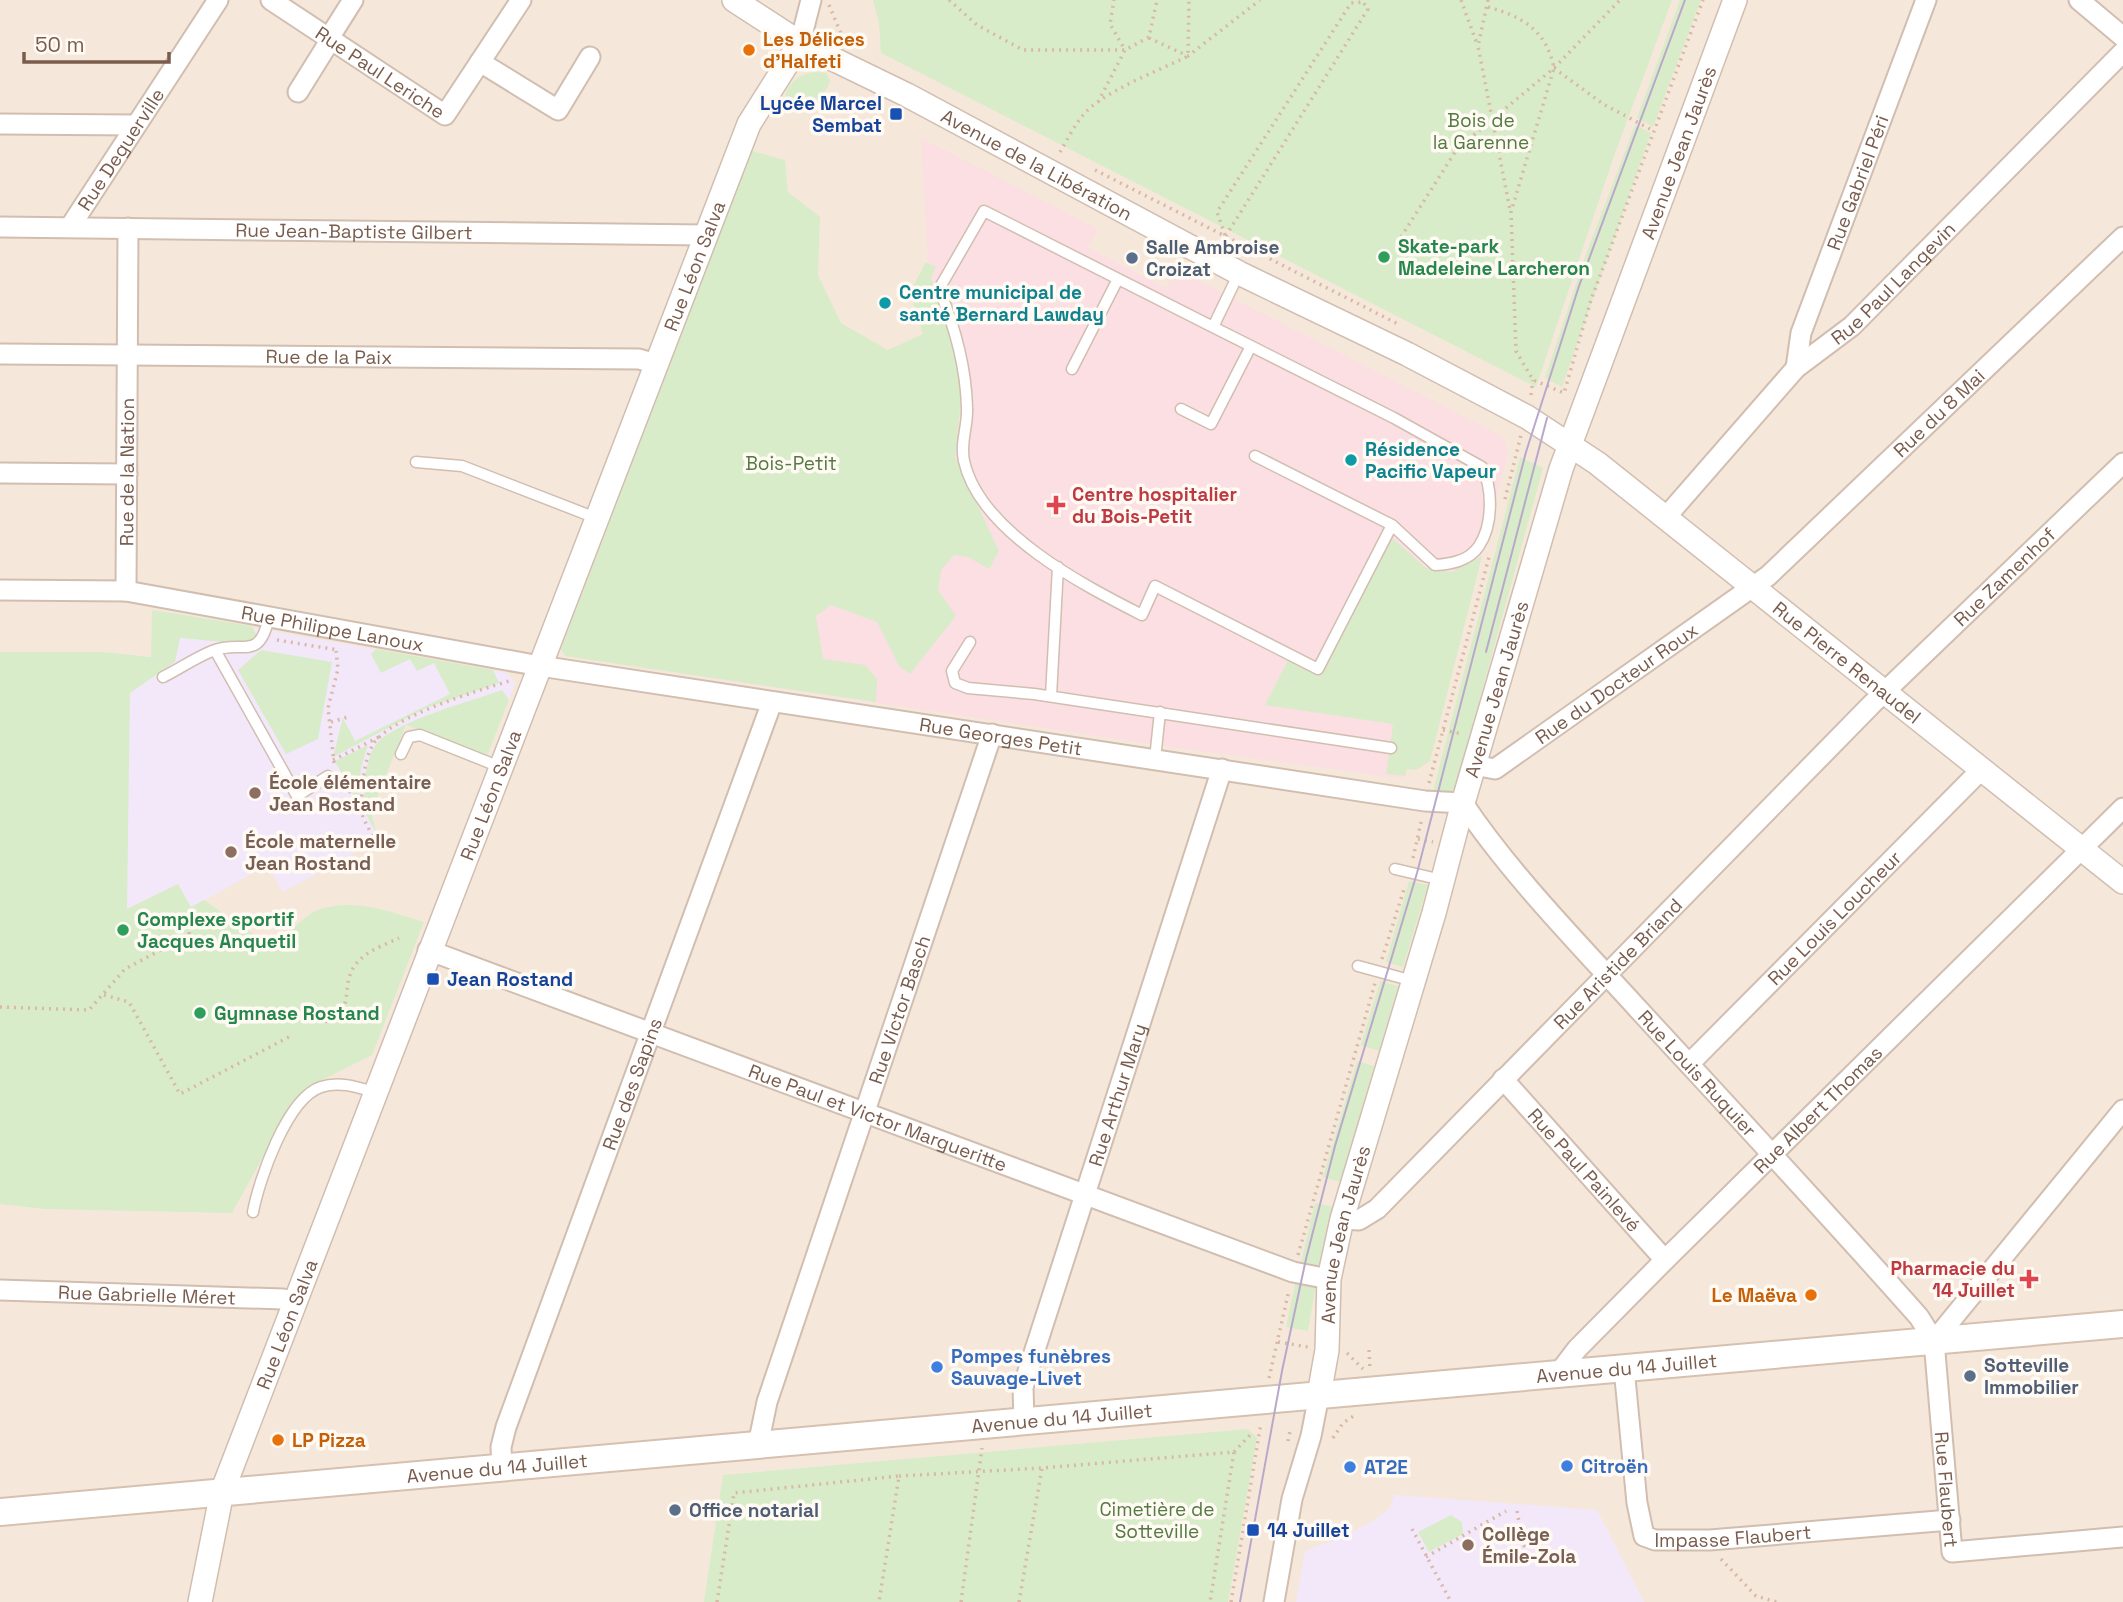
<svg xmlns="http://www.w3.org/2000/svg" width="2123" height="1602" font-family="'Space Grotesk',sans-serif">
  <style>
    .residential { fill: #f5e8da }
    .education { fill: #f3e8fa }
    .medical { fill: #fbdfe3 }
    .green { fill: #d8ecc9 }
    .lines { fill: none; stroke-linecap: round; stroke-linejoin: round }
    .service-casing { stroke: #d1beb0; stroke-width: 13 }
    .minor-casing { stroke: #d1beb0; stroke-width: 23 }
    .tertiary-casing { stroke: #d1beb0; stroke-width: 26 }
    .secondary-casing { stroke: #d6c0b0; stroke-width: 30 }
    .path { stroke: #d9b8a5; stroke-width: 3.5; stroke-dasharray: 2 5; stroke-linecap: butt }
    .service { stroke: #fff; stroke-width: 10 }
    .minor { stroke: #fff; stroke-width: 19 }
    .tertiary { stroke: #fff; stroke-width: 23 }
    .secondary { stroke: #fff; stroke-width: 26 }
    .tram { stroke: #b9a8c9; stroke-width: 2 }
    .food-dot { fill: #e8710a; stroke: #fffaf3; stroke-width: 2.5 }
    .transit-dot { fill: #1a4fb4; stroke: #fffaf3; stroke-width: 2.5 }
    .leisure-dot { fill: #2e9e5b; stroke: #fffaf3; stroke-width: 2.5 }
    .service-dot { fill: #5c6f8a; stroke: #fffaf3; stroke-width: 2.5 }
    .culture-dot { fill: #0f9aa8; stroke: #fffaf3; stroke-width: 2.5 }
    .health-dot { fill: #e0444e; stroke: #fffaf3; stroke-width: 2.5 }
    .education-dot { fill: #8d6e63; stroke: #fffaf3; stroke-width: 2.5 }
    .shop-dot { fill: #3f7fe0; stroke: #fffaf3; stroke-width: 2.5 }
    .labels { text-anchor: middle; dominant-baseline: central; stroke-width: 7; stroke-linejoin: round; paint-order: stroke }
    .food-label { font-size: 19px; font-weight: bold; fill: #c56008; stroke: #fffaf3; text-anchor: start }
    .street-label { font-size: 19px; fill: #7a5c4d; stroke: #fffaf3 }
    .transit-label { font-size: 19px; font-weight: bold; fill: #164399; stroke: #fffaf3; text-anchor: start }
    .park-label { font-size: 19px; fill: #537a41; stroke: #fffaf3 }
    .leisure-label { font-size: 19px; font-weight: bold; fill: #27864d; stroke: #fffaf3; text-anchor: start }
    .service-label { font-size: 19px; font-weight: bold; fill: #4e5e75; stroke: #fffaf3; text-anchor: start }
    .culture-label { font-size: 19px; font-weight: bold; fill: #0d838f; stroke: #fffaf3; text-anchor: start }
    .health-label { font-size: 19px; font-weight: bold; fill: #be3a42; stroke: #fffaf3; text-anchor: start }
    .education-label { font-size: 19px; font-weight: bold; fill: #785e54; stroke: #fffaf3; text-anchor: start }
    .shop-label { font-size: 19px; font-weight: bold; fill: #366cbe; stroke: #fffaf3; text-anchor: start }
  </style>
  <rect width="100%" height="100%" fill="#fdf6ec"/>
  <path class="residential" d="M0 0H2123V1602H0Z"/>
  <path class="education" d="M152 610 507 673 515 683 509 700 502 691 406 725 371 813 378 838 372 843 283 892 267 865 191 908 178 884 127 909 126 806 131 656H152Z
    M1394 1495 1597 1510 1644 1602H1296L1305 1551 1338 1539 1373 1521 1390 1508Z"/>
  <path class="medical" d="M921 138 1098 229 1088 248 1166 288 1176 269 1504 437 1508 453 1430 761 1416 770 1407 769 1405 779 1171 747 565 656 561 649 875 370 936 344 930 298Z"/>
  <path class="green" d="M873 0H1672L1614 156 1536 387 881 53 879 23Z
    M1680 0H1701L1653 127 1637 118Z
    M817 72 826 73 830 80C826 99 804 113 785 103 784 84 800 73 817 72Z
    M1635 125 1651 133 1562 387 1545 378 1586 254Z
    M752 151 785 160 788 192 820 217 818 275 841 323 888 350 923 334 910 292 926 262 936 267 931 278 963 380 955 457 999 551 989 569 968 557 954 555 941 570 938 590 956 616 910 674 899 666 877 622 831 605 816 616 823 659 865 665 877 679 876 702 565 656 561 649Z
    M1520 457 1543 468 1455 789 1445 795H1432Z
    M1390 536 1426 568 1452 572 1482 556 1430 761 1416 770 1407 769 1405 776 1386 774 1393 724 1265 705 1289 658 1319 673Z
    M152 610 252 626 257 636 246 644 180 638 175 662 130 693 127 909 178 884 191 907 204 900 262 940C287 948 295 917 321 909 355 898 392 912 424 922L372 1055 308 1087 284 1119 232 1213 45 1209 0 1204V652H102L151 657Z
    M376 649 493 670 499 683 426 708 333 757 343 718 355 741 450 694 434 663 417 671 410 659 381 673 371 654Z
    M261 650 332 662 318 739 286 754 238 670Z
    M502 690 509 700 487 756 406 725 371 813 377 834C373 827 367 818 365 810 362 792 365 756 378 742 399 720 472 701 502 690Z
    M368 745 361 768 359 799 356 800 335 761Z
    M1409 881 1428 885 1403 967 1386 962Z
    M1380 981 1398 986 1379 1051 1361 1045Z
    M1357 1061 1374 1066 1340 1182 1323 1177Z
    M1315 1203 1334 1207 1320 1266 1301 1262Z
    M1296 1280 1316 1284 1308 1331 1286 1327Z
    M1248 1429 1257 1438 1228 1602H704L723 1475Z
    M1451 1515 1462 1522 1463 1534 1429 1552 1418 1532Z"/>
  <g class="lines">
    <defs>
      <path id="service" d="M1239 273 1213 327 984 211 939 289C955 327 966 366 967 408 968 426 960 442 964 461 980 532 1083 585 1142 615L1155 586 1318 669 1392 525
        M1213 327 1394 418 1482 467C1493 489 1493 525 1479 546 1469 561 1451 564 1435 565L1392 525 1255 456
        M1072 369 1118 279
        M1181 409 1211 424 1251 346
        M416 462 462 466 596 518
        M970 642 952 671 955 683 968 688 1034 694 1391 748
        M215 650 297 796 328 776
        M163 677C179 669 195 658 212 651 242 639 259 663 269 617
        M1051 696 1058 567
        M401 754 409 737 420 735 500 767
        M1155 759 1160 712
        M1395 869 1442 880
        M1358 966 1413 981
        M253 1212C259 1180 287 1098 321 1087 339 1081 357 1087 374 1092"/>
      <g id="minor">
        <path id="s1" d="M271 0 445 115 521 0"/>
        <path d="M2079 0 2123 37"/>
        <path d="M329 38 353 0"/>
        <path d="M800 43 811 0"/>
        <path d="M480 62 558 110 590 57"/>
        <path d="M298 92 331 39"/>
        <path d="M0 124 134 125"/>
        <path id="s2" d="M0 227 705 235"/>
        <path id="s3" d="M70 227 218 0"/>
        <path id="s4" d="M0 354 639 359 656 364"/>
        <path id="s5" d="M1796 368 1801 333 1926 0"/>
        <path d="M0 473 127 474"/>
        <path id="s6" d="M1666 517 1796 368 1852 326 2123 52"/>
        <path id="s7" d="M0 590 126 591 540 666 1425 801 1463 803C1510 874 1581 946 1639 1010 1733 1112 1827 1213 1919 1317L1934 1341"/>
        <path id="s8" d="M126 591 128 228"/>
        <path id="s9" d="M1474 765 1495 769 1768 576 2123 237"/>
        <path id="s10" d="M428 950 1293 1272 1329 1279"/>
        <path id="s11" d="M1689 1064 1981 770"/>
        <path id="s12" d="M1503 1079 1665 1260"/>
        <path id="s13" d="M1342 1219 1359 1220 1377 1209 1873 703 2123 463"/>
        <path id="s14" d="M0 1290 283 1299 294 1302"/>
        <path id="s15" d="M1934 1341 1952 1552 2123 1537"/>
        <path d="M1934 1341 2123 1110"/>
        <path id="s16" d="M1624 1368 1637 1503 1644 1536 1655 1540H1710L1950 1520"/>
        <path id="s17" d="M1558 1374 1577 1349 1665 1260 2123 808"/>
        <path id="s18" d="M1024 1421 1023 1387 1222 769"/>
        <path id="s19" d="M758 1445 767 1402 992 734"/>
        <path id="s20" d="M502 1467 501 1447 506 1427 772 702"/>
        <path d="M1274 1602 1292 1499 1311 1436 1319 1395"/>
      </g>
      <g id="tertiary">
        <path id="s21" d="M734 0 800 43 907 95 1239 273 1407 354 1527 417 1597 463 2123 882"/>
        <path id="s22" d="M1319 1395 1327 1350 1329 1279 1342 1219 1434 913 1463 803 1561 469 1735 0"/>
        <path id="s23" d="M200 1602 222 1492 749 124 800 43"/>
      </g>
      <g id="secondary">
        <path id="s24" d="M0 1512 2123 1324"/>
      </g>
    </defs>
    <use href="#service" class="service-casing"/>
    <use href="#minor" class="minor-casing"/>
    <use href="#tertiary" class="tertiary-casing"/>
    <use href="#secondary" class="secondary-casing"/>
    <path class="path" d="M949 0 977 25 1023 50H1125L1149 37 1157 0
      M1461 0 1477 44
      M1488 0 1478 46 1510 210
      M829 5 845 43
      M1488 7C1523 17 1546 30 1554 68L1511 212 1516 351 1533 380 1564 393 1591 300 1703 0
      M1149 38 1188 56 1260 0
      M1554 68 1603 104 1654 131
      M1098 102 1125 50 1110 24 1114 0
      M1060 152C1069 137 1077 119 1091 107 1119 85 1156 72 1188 56L1189 0
      M1095 170 1400 325
      M1225 235 1217 212 1351 3 1363 2
      M1401 237 1457 149 1554 68 1620 0
      M1222 242 1368 9 1363 2
      M1531 395 1533 380
      M1505 499 1521 435
      M277 640 338 650
      M331 722 348 717
      M1443 730 1462 734
      M333 760 379 737
      M334 763 328 708 338 669 336 651
      M343 779 360 809
      M1429 783 1489 557
      M1418 839 1433 842
      M373 850C377 833 360 822 361 805 363 785 363 764 372 746 388 717 477 691 509 681
      M1413 858 1422 818
      M1382 959 1405 886
      M104 995 129 1002 180 1094 289 1037
      M0 1007 89 1010 125 969 189 935 190 923
      M325 1022 343 1009C348 998 346 986 350 975 357 954 380 947 399 938
      M1298 1255 1375 983
      M1278 1342 1308 1347
      M1369 1350 1370 1369
      M1347 1353 1363 1369
      M1269 1378 1289 1290
      M1333 1438 1343 1423 1355 1415
      M1288 1441 1290 1431
      M1234 1452 1252 1433
      M899 1476 1042 1468
      M1517 1511 1523 1544 1529 1555
      M1412 1529 1451 1602
      M1426 1557 1506 1511
      M1721 1559 1756 1596 1777 1602
      M717 1602 734 1493 899 1476 879 1602
      M961 1602 982 1448
      M1019 1602 1042 1468 1234 1452 1210 1602
      M1231 1602 1261 1423"/>
    <use href="#service" class="service"/>
    <use href="#minor" class="minor"/>
    <use href="#tertiary" class="tertiary"/>
    <use href="#secondary" class="secondary"/>
    <path class="tram" d="M1486 652 1547 418
      M1240 1602 1282 1371 1306 1259 1335 1146 1417 873 1526 452 1579 286 1685 0"/>
  </g>
  <g class="food-dot">
    <circle cx="749" cy="50" r="7"/>
    <circle cx="1811" cy="1295" r="7"/>
    <circle cx="278" cy="1440" r="7"/>
  </g>
  <g class="transit-dot">
    <rect x="889" y="107" width="14" height="14" rx="3.5"/>
    <rect x="426" y="972" width="14" height="14" rx="3.5"/>
    <rect x="1246" y="1523" width="14" height="14" rx="3.5"/>
  </g>
  <g class="leisure-dot">
    <circle cx="1384" cy="257" r="7"/>
    <circle cx="123" cy="930" r="7"/>
    <circle cx="200" cy="1013" r="7"/>
  </g>
  <g class="service-dot">
    <circle cx="1132" cy="258" r="7"/>
    <circle cx="1970" cy="1376" r="7"/>
    <circle cx="675" cy="1510" r="7"/>
  </g>
  <g class="culture-dot">
    <circle cx="885" cy="303" r="7"/>
    <circle cx="1351" cy="460" r="7"/>
  </g>
  <g class="health-dot">
    <path d="M1052.5 494.5h7v7h7v7h-7v7h-7v-7h-7v-7h7z"/>
    <path d="M2025.5 1268.5h7v7h7v7h-7v7h-7v-7h-7v-7h7z"/>
  </g>
  <g class="education-dot">
    <circle cx="255" cy="793" r="7"/>
    <circle cx="231" cy="852" r="7"/>
    <circle cx="1468" cy="1545" r="7"/>
  </g>
  <g class="shop-dot">
    <circle cx="937" cy="1367" r="7"/>
    <circle cx="1567" cy="1466" r="7"/>
    <circle cx="1350" cy="1467" r="7"/>
  </g>
  <g class="labels">
    <g class="food-label">
      <text x="763" y="39">Les Délices<tspan x="763" dy="22">d'Halfeti</tspan></text>
      <text x="1797" y="1295" text-anchor="end">Le Maëva</text>
      <text x="292" y="1440">LP Pizza</text>
    </g>
    <g class="street-label">
      <text stroke="none"><textPath href="#s1" startOffset="131">Rue Paul Leriche</textPath></text>
      <text stroke="none"><textPath href="#s3" startOffset="93">Rue Deguerville</textPath></text>
      <text stroke="none"><textPath href="#s22" startOffset="1297">Avenue Jean Jaurès</textPath></text>
      <text stroke="none"><textPath href="#s21" startOffset="345">Avenue de la Libération</textPath></text>
      <text stroke="none"><textPath href="#s5" startOffset="196">Rue Gabriel Péri</textPath></text>
      <text stroke="none"><textPath href="#s2" startOffset="354">Rue Jean-Baptiste Gilbert</textPath></text>
      <text stroke="none"><textPath href="#s23" startOffset="1426">Rue Léon Salva</textPath></text>
      <text stroke="none"><textPath href="#s6" startOffset="327">Rue Paul Langevin</textPath></text>
      <text stroke="none"><textPath href="#s4" startOffset="329">Rue de la Paix</textPath></text>
      <text stroke="none"><textPath href="#s9" startOffset="592">Rue du 8 Mai</textPath></text>
      <text stroke="none"><textPath href="#s8" startOffset="119">Rue de la Nation</textPath></text>
      <text stroke="none"><textPath href="#s13" startOffset="929">Rue Zamenhof</textPath></text>
      <text stroke="none"><textPath href="#s7" startOffset="336">Rue Philippe Lanoux</textPath></text>
      <text stroke="none"><textPath href="#s21" startOffset="1300">Rue Pierre Renaudel</textPath></text>
      <text stroke="none"><textPath href="#s9" startOffset="170">Rue du Docteur Roux</textPath></text>
      <text stroke="none"><textPath href="#s22" startOffset="730">Avenue Jean Jaurès</textPath></text>
      <text stroke="none"><textPath href="#s7" startOffset="1013">Rue Georges Petit</textPath></text>
      <text stroke="none"><textPath href="#s23" startOffset="859">Rue Léon Salva</textPath></text>
      <text stroke="none"><textPath href="#s11" startOffset="206">Rue Louis Loucheur</textPath></text>
      <text stroke="none"><textPath href="#s13" startOffset="382">Rue Aristide Briand</textPath></text>
      <text stroke="none"><textPath href="#s19" startOffset="458">Rue Victor Basch</textPath></text>
      <text stroke="none"><textPath href="#s7" startOffset="1838">Rue Louis Ruquier</textPath></text>
      <text stroke="none"><textPath href="#s20" startOffset="406">Rue des Sapins</textPath></text>
      <text stroke="none"><textPath href="#s18" startOffset="341">Rue Arthur Mary</textPath></text>
      <text stroke="none"><textPath href="#s17" startOffset="371">Rue Albert Thomas</textPath></text>
      <text stroke="none"><textPath href="#s10" startOffset="480">Rue Paul et Victor Margueritte</textPath></text>
      <text stroke="none"><textPath href="#s12" startOffset="122">Rue Paul Painlevé</textPath></text>
      <text stroke="none"><textPath href="#s22" startOffset="163">Avenue Jean Jaurès</textPath></text>
      <text stroke="none"><textPath href="#s14" startOffset="147">Rue Gabrielle Méret</textPath></text>
      <text stroke="none"><textPath href="#s23" startOffset="292">Rue Léon Salva</textPath></text>
      <text stroke="none"><textPath href="#s24" startOffset="1633">Avenue du 14 Juillet</textPath></text>
      <text stroke="none"><textPath href="#s24" startOffset="1066">Avenue du 14 Juillet</textPath></text>
      <text stroke="none"><textPath href="#s24" startOffset="499">Avenue du 14 Juillet</textPath></text>
      <text stroke="none"><textPath href="#s15" startOffset="149">Rue Flaubert</textPath></text>
      <text stroke="none"><textPath href="#s16" startOffset="259">Impasse Flaubert</textPath></text>
    </g>
    <g class="transit-label">
      <text x="882" y="103" text-anchor="end">Lycée Marcel<tspan x="882" dy="22">Sembat</tspan></text>
      <text x="447" y="979">Jean Rostand</text>
      <text x="1267" y="1530">14 Juillet</text>
    </g>
    <g class="park-label">
      <text x="1481" y="120">Bois de<tspan x="1481" dy="22">la Garenne</tspan></text>
      <text x="791" y="463">Bois-Petit</text>
      <text x="1157" y="1509">Cimetière de<tspan x="1157" dy="22">Sotteville</tspan></text>
    </g>
    <g class="leisure-label">
      <text x="1398" y="246">Skate-park<tspan x="1398" dy="22">Madeleine Larcheron</tspan></text>
      <text x="137" y="919">Complexe sportif<tspan x="137" dy="22">Jacques Anquetil</tspan></text>
      <text x="214" y="1013">Gymnase Rostand</text>
    </g>
    <g class="service-label">
      <text x="1146" y="247">Salle Ambroise<tspan x="1146" dy="22">Croizat</tspan></text>
      <text x="1984" y="1365">Sotteville<tspan x="1984" dy="22">Immobilier</tspan></text>
      <text x="689" y="1510">Office notarial</text>
    </g>
    <g class="culture-label">
      <text x="899" y="292">Centre municipal de<tspan x="899" dy="22">santé Bernard Lawday</tspan></text>
      <text x="1365" y="449">Résidence<tspan x="1365" dy="22">Pacific Vapeur</tspan></text>
    </g>
    <g class="health-label">
      <text x="1072" y="494">Centre hospitalier<tspan x="1072" dy="22">du Bois-Petit</tspan></text>
      <text x="2015" y="1268" text-anchor="end">Pharmacie du<tspan x="2015" dy="22">14 Juillet</tspan></text>
    </g>
    <g class="education-label">
      <text x="269" y="782">École élémentaire<tspan x="269" dy="22">Jean Rostand</tspan></text>
      <text x="245" y="841">École maternelle<tspan x="245" dy="22">Jean Rostand</tspan></text>
      <text x="1482" y="1534">Collège<tspan x="1482" dy="22">Émile-Zola</tspan></text>
    </g>
    <g class="shop-label">
      <text x="951" y="1356">Pompes funèbres<tspan x="951" dy="22">Sauvage-Livet</tspan></text>
      <text x="1581" y="1466">Citroën</text>
      <text x="1364" y="1467">AT2E</text>
    </g>
  </g>
  <path d="M24 52v10h145v-10" fill="none" stroke="#7a5c4d" stroke-width="3.5"/>
  <text x="35" y="52" font-size="21" fill="#7a5c4d" stroke="#fffaf3" stroke-width="5" paint-order="stroke">50 m</text>
</svg>
